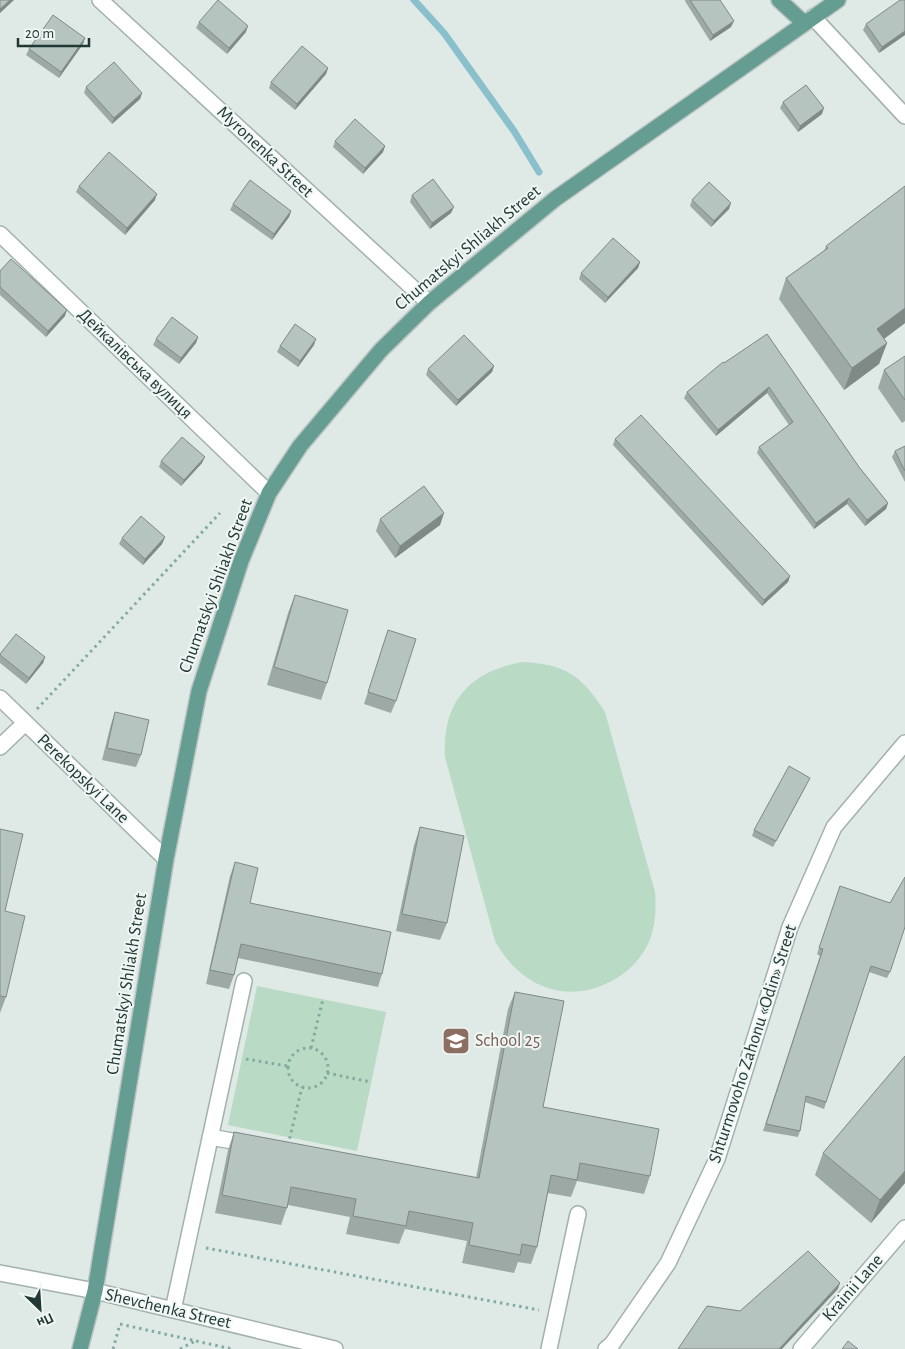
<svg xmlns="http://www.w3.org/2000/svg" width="905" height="1349" font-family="'Alegreya Sans',sans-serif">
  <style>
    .green { fill: #b9dac4 }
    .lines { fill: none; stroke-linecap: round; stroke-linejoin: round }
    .stream { stroke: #8abfcc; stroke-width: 7 }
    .minor-casing { stroke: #a2b1ad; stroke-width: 18 }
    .major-casing { stroke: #bcc4c2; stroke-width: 18 }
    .path { stroke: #81aba0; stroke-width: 3; stroke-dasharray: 2.5 4; stroke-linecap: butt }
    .minor { stroke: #fff; stroke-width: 15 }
    .major { stroke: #669d92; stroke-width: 15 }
    .wall { fill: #9ca9a4 }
    .shaded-wall { fill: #7f8986 }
    .building { fill: #b5c4bf; stroke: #7f8986 }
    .labels { text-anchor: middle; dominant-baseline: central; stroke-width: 4; stroke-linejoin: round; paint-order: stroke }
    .street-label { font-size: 18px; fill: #213934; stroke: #eff6f3 }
    .education-label { font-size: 18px; fill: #785e54; stroke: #eff6f3; text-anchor: start }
  </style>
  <rect width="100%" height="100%" fill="#dfeae6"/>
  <path class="green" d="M522 662C566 664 582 676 605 712L655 892C656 906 656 919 652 933 647 952 633 968 617 978 569 1007 521 988 495 941L445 757C442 702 469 672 522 662Z
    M257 986 386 1012 357 1151 228 1125Z"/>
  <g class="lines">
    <path class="stream" d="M414 0 444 33 514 131 539 172"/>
    <defs>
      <path id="minor" d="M100 0 429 303
        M813 17 905 116
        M0 234 269 493
        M0 698 166 859
        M0 747 25 723
        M210 1137 249 1144
        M0 1273 95 1291 335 1349
        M173 1310 244 981
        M549 1349 578 1214
        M606 1349 612 1344 668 1263 717 1159 790 927 834 827 905 743
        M801 1349 905 1228"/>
      <path id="major" d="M779 0 804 23
        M80 1349 95 1291 166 859 199 691 241 561 269 493 300 446 381 350 429 303 555 199 838 0"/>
    </defs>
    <use href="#minor" class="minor-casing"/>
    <use href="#major" class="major-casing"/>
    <path class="path" d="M37 709 220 513
      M311 1048 323 999
      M288 1068a20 20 0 1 1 40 0a20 20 0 1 1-40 0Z
      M246 1059 287 1066
      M327 1073 371 1082
      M288 1145 302 1087
      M206 1248 539 1310
      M113 1349 120 1324 232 1349
      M180 1349 195 1341"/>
    <use href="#minor" class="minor"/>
    <use href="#major" class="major"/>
  </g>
  <path class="wall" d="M685 0H720L731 27 710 41 685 1Z
    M905 0V35L879 53 863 30 866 24Z
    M199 22 246 32 227 54 196 28Z
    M85 38 83 44 59 78 26 55 29 49Z
    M328 68 326 74 295 110 269 88 271 82Z
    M86 87 142 93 140 99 112 124 84 93Z
    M783 102 822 114 798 132 780 108Z
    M335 141 385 146 383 152 363 174 333 147Z
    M79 186 155 200 125 235 76 192Z
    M412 195 451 213 430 229 410 202Z
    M692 200 729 209 711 227 690 206Z
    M233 204 291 211 289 217 272 240 230 210Z
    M826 246 905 323 884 339 887 343 879 364 844 390 779 299 786 278 824 251Z
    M640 262 638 268 605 303 579 279 581 273Z
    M0 271 65 316 46 337 0 295Z
    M767 334 859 467 888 503 886 509 865 526 847 504 814 529 757 453 759 447 789 425 767 393 716 436 684 398 687 392 724 363Z
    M198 337 196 343 179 364 153 345 156 339Z
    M314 345 298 367 277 352 280 346Z
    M905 356V421L902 423 878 388 884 370Z
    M494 366 492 372 456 406 426 375 428 369Z
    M615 439 790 576 788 582 762 606 613 445Z
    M905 446V482L892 457 895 451Z
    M161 461 202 463 181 486 159 467Z
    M444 513 440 525 395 558 376 531 380 519Z
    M165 537 162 544 143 565 119 544 122 538Z
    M295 595 327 683 321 700 267 685 288 613Z
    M388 630 396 701 391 713 364 704Z
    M0 654 45 657 43 663 26 684 0 663Z
    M115 712 141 755 136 767 102 760 111 724Z
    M807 784 773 847 752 836 754 830Z
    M420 827 447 923 440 940 396 931 414 845Z
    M0 829 5 911 6 997 0 1013Z
    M235 862 250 903 382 974 378 987 238 958 234 975 229 989 206 984 230 876Z
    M840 886 890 972 887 978 869 972 824 1109 805 1102 800 1131 798 1137 763 1131 820 956 817 954Z
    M515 992 543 1107 650 1176 644 1194 577 1181 571 1197 548 1193 537 1247 531 1264 518 1262 514 1273 462 1263 467 1241 405 1229 399 1244 346 1234 350 1217 288 1205 281 1225 215 1213 228 1150 234 1132 476 1178 508 1009Z
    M905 1056V1183L871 1223 815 1175 823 1153Z"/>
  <path class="shaded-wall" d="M10 0H14L0 13V9Z
    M734 21 731 27 710 41 713 35Z
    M248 26 246 32 227 54 229 48Z
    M905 31V35L879 53 882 47Z
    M85 38 83 44 59 78 61 72Z
    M328 68 326 74 295 110 297 104Z
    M142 93 140 99 112 124 114 118Z
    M824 108 822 114 798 132 800 126Z
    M385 146 383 152 363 174 365 168Z
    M157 194 155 200 125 235 127 228Z
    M731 203 729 209 711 227 714 221Z
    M454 207 451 213 430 229 432 223Z
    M291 211 289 217 272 240 274 234Z
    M640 262 638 268 605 303 608 297Z
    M905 308V323L869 350 877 329Z
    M67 310 65 316 46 337 48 331Z
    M198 337 196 343 179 364 181 358Z
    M316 339 314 345 298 367 300 361Z
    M887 343 879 364 844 390 852 368Z
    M494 366 492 372 456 406 458 400Z
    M769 387 767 393 716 436 718 430Z
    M205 457 202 463 181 486 184 480Z
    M849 498 847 504 814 529 816 523Z
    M888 503 886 509 865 526 867 520Z
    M444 513 440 525 395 558 400 546Z
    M165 537 162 544 143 565 145 559Z
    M790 576 788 582 762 606 764 600Z
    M45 657 43 663 26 684 29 678Z
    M905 1171V1183L871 1223 880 1200Z
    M840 1283 838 1289 782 1349H779Z"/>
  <path class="building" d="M0 0H10L0 9Z
    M218 0 248 26 229 48 199 22Z
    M690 0H720L734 21 713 35Z
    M900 0H905V31L882 47 866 24Z
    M53 15 85 38 61 72 29 49Z
    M302 46 328 68 297 104 271 82Z
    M114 62 142 93 114 118 86 87Z
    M806 85 824 108 800 126 783 102Z
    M355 119 385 146 365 168 335 141Z
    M109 152 157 194 127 228 79 186Z
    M433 179 454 207 432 223 412 195Z
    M250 180 291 211 274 234 233 204Z
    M709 182 731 203 714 221 692 200Z
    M905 186V308L877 329 887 343 852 368 786 278 828 248 826 246Z
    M613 238 640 262 608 297 581 273Z
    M11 259 67 310 48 331 0 287V271Z
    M172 317 198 337 181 358 156 339Z
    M295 324 316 339 300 361 280 346Z
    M767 334 859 467 888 503 867 520 849 498 816 523 759 447 793 422 769 387 718 430 687 392 723 362 724 363Z
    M464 335 494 366 458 400 428 369Z
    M905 356V400L884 370Z
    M641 415 790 576 764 600 615 439Z
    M182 437 205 457 184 480 161 461Z
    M905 446V471L895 451Z
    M424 486 444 513 400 546 380 519Z
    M141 516 165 537 145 559 122 538Z
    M295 595 348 610 327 683 274 667Z
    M388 630 416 639 396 701 368 692Z
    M16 634 45 657 29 678 0 655V654Z
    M115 712 149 720 141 755 107 748Z
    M789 766 810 778 776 841 754 830Z
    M420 827 464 836 447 923 402 914Z
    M0 829 23 834 5 911 25 916 6 997 0 996Z
    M235 862 258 868 250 903 391 932 382 974 241 944 234 975 210 970Z
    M905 877V927L890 972 871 966 826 1102 806 1096 800 1131 766 1124 823 949 819 948 840 886 890 903Z
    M515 992 564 1001 543 1107 659 1129 650 1176 580 1163 577 1180 551 1175 537 1247 522 1244 520 1255 469 1245 473 1223 409 1211 406 1226 353 1216 356 1199 291 1187 287 1208 222 1195 234 1132 479 1178Z
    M905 1056V1171L880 1200 823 1153Z
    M808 1251 840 1283 779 1349H678L707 1306 740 1311Z
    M848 1341 858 1349H842Z"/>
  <defs>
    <symbol id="school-square" viewBox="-11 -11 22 22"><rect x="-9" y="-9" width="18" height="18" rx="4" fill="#8d6e63" stroke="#eff6f3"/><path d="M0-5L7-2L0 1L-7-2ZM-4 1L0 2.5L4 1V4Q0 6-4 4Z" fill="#fff"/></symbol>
  </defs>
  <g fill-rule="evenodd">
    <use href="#school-square" x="440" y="1025" width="32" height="32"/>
  </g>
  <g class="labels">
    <g class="street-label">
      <text transform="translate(265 152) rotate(43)">Myronenka Street</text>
      <text transform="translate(468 248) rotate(-40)">Chumatskyi Shliakh Street</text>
      <text transform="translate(135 364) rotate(44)">Дейкалівська вулиця</text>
      <text transform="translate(216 586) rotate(-70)">Chumatskyi Shliakh Street</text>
      <text transform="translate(83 779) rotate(44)">Perekopskyi Lane</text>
      <text transform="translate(127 984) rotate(-81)">Chumatskyi Shliakh Street</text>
      <text transform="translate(753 1044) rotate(-72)">Shturmovoho Zahonu «Odin» Street</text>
      <text transform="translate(853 1288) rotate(-49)">Krainii Lane</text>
      <text transform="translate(168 1309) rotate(13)">Shevchenka Street</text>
    </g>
    <g class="education-label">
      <text x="475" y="1041">School 25</text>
    </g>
  </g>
  <g transform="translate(40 1309) rotate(155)" stroke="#eff6f3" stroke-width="4" paint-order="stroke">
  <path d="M0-4L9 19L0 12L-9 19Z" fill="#213934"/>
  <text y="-8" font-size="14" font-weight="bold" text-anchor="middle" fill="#213934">Пн</text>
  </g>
  <path d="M18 38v8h71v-8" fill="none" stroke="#213934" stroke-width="2.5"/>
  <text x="25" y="38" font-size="15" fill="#213934" stroke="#eff6f3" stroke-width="4" paint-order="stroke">20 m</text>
</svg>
